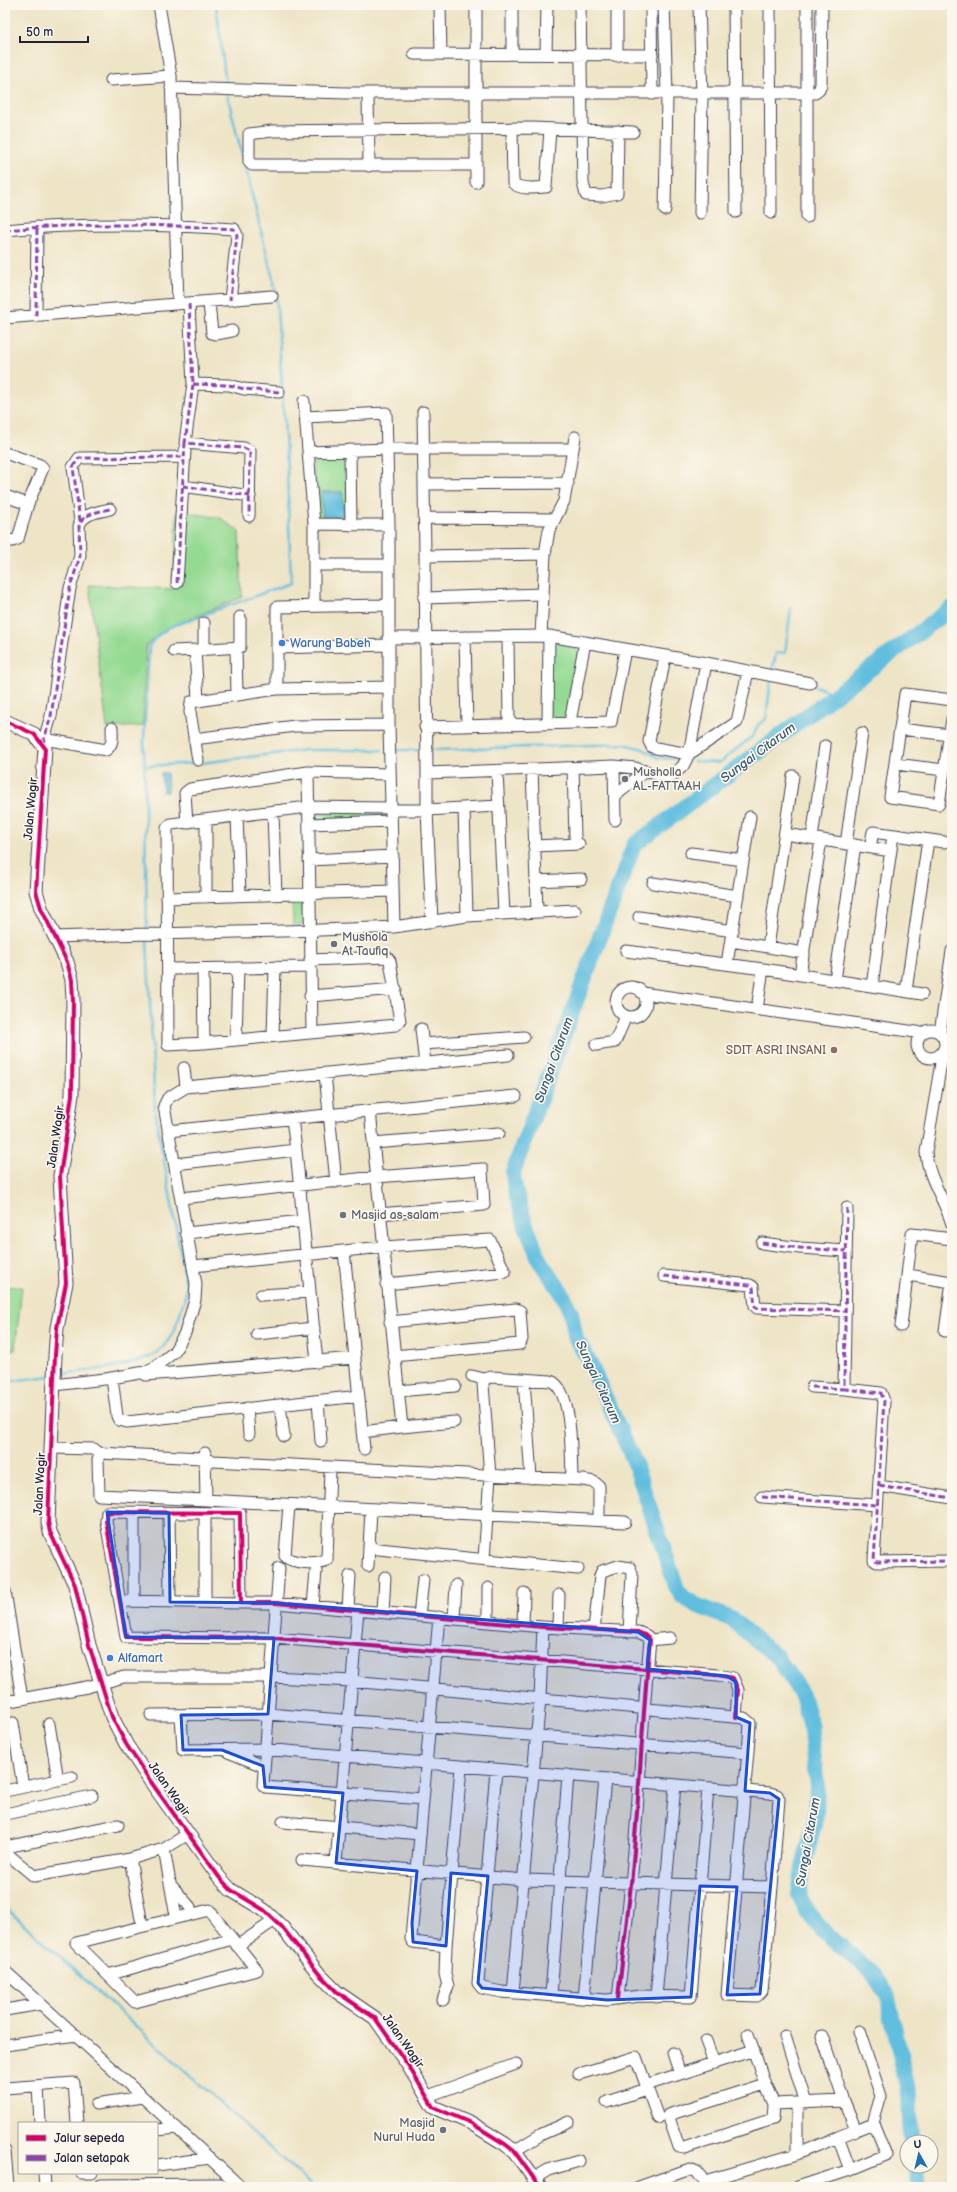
<svg xmlns="http://www.w3.org/2000/svg" width="957" height="2192" font-family="'Balsamiq Sans',sans-serif">
  <style>
    .green { fill: #94da93; stroke: #5b7e67 }
    .water { fill: #61bedf; stroke: #42708d }
    .lines { fill: none; stroke-linecap: round; stroke-linejoin: round }
    .stream { stroke: #61bedf; stroke-width: 2.5 }
    .river { stroke: #61bedf; stroke-width: 16 }
    .minor-casing { stroke: #413f50; stroke-width: 13 }
    .tertiary-casing { stroke: #413f50; stroke-width: 15 }
    .minor { stroke: #fff; stroke-width: 11 }
    .tertiary { stroke: #fff; stroke-width: 13 }
    .quiet { stroke: #8e44ad; stroke-width: 3; stroke-dasharray: 6 3; stroke-linecap: butt }
    .cycleway-casing { stroke: #fbf7ec; stroke-width: 6 }
    .cycleway { stroke: #d6006c; stroke-width: 4 }
    .marked { fill: #1d4ed8; fill-opacity: 0.2; stroke: #1d4ed8; stroke-width: 3; stroke-linejoin: round }
    .shop-dot { fill: #3f7fe0; stroke: #fbf7ec; stroke-width: 1.5 }
    .worship-dot { fill: #6b7280; stroke: #fbf7ec; stroke-width: 1.5 }
    .education-dot { fill: #8d6e63; stroke: #fbf7ec; stroke-width: 1.5 }
    .labels { text-anchor: middle; dominant-baseline: central; stroke-width: 3.5; stroke-linejoin: round; paint-order: stroke }
    .shop-label { font-size: 12px; fill: #366cbe; stroke: #fbf7ec; text-anchor: start }
    .worship-label { font-size: 12px; fill: #5b616d; stroke: #fbf7ec; text-anchor: start }
    .street-label { font-size: 12px; fill: #22223b; stroke: #fbf7ec }
    .education-label { font-size: 12px; fill: #785e54; stroke: #fbf7ec; text-anchor: end }
    .water-label { font-size: 13px; font-style: italic; fill: #385974; stroke: #fbf7ec }
  </style>
  <rect width="100%" height="100%" fill="#fbf7ec"/>
  <filter id="ink" filterUnits="userSpaceOnUse"><feTurbulence type="fractalNoise" baseFrequency=".025" numOctaves="2"/><feDisplacementMap in="SourceGraphic" scale="8" xChannelSelector="R" yChannelSelector="G"/><feConvolveMatrix kernelMatrix="1 2 1 2 8 2 1 2 1" color-interpolation-filters="sRGB"/></filter>
  <filter id="wash" filterUnits="userSpaceOnUse"><feTurbulence type="fractalNoise" baseFrequency=".012" numOctaves="4" result="noise"/><feDisplacementMap in="SourceGraphic" scale="16" xChannelSelector="R" yChannelSelector="G"/><feGaussianBlur stdDeviation="0.9" result="paint"/><feColorMatrix in="noise" values="0 0 0 0 0 0 0 0 0 0 0 0 0 0 0 0 0 1.4 0 .05"/><feComposite in="paint" operator="in"/></filter>
  <g filter="url(#wash)">
    <rect width="100%" height="100%" fill="#eee4c6"/>
    <path class="green" d="M346 454 348 523 315 522 312 456Z
      M177 511 221 518 239 532 242 597 170 627 146 645 143 726 107 728 89 585 174 589Z
      M549 636 585 642 570 722 548 723Z
      M308 807 390 808 391 821 309 824Z
      M305 897 306 924 293 925 292 898Z
      M5 1286 22 1287 15 1350H5Z"/>
    <path class="water" d="M321 492H342L344 516 323 517Z
      M161 773H167L168 792H163Z"/>
    <g class="lines">
      <path class="stream" d="M216 5 226 84
        M772 672 776 653H785L791 608
        M812 685 836 694
        M397 750H419
        M434 750 624 744 643 749 659 758 678 759
        M694 761 719 763 753 736 758 725 766 719 771 679
        M201 763 306 750H382
        M144 766 196 763
        M147 931 144 740 149 646 158 635 170 627 291 583 287 467 276 291 227 94
        M59 1374C81 1372 142 1365 158 1352 176 1337 181 1310 187 1289L155 1110 147 938
        M5 1382 50 1376
        M5 1907 313 2187"/>
      <path class="river" d="M911 2142 909 2095 887 1994 873 1974 822 1930 808 1913 799 1895 803 1868 816 1815 817 1787 810 1723 802 1695 777 1657 731 1619 698 1606 683 1597 677 1589 634 1461 587 1357 576 1339 571 1313 562 1293 541 1263 526 1226 515 1190 513 1172 634 845 952 608
        M915 2166 919 2187"/>
    </g>
  </g>
  <g filter="url(#ink)">
    <g class="lines">
      <defs>
        <path id="minor" d="M159 5 171 76 178 304
          M440 5 441 54
          M512 5V54
          M580 5 583 183 586 195 602 196 617 193 618 131
          M617 5V56
          M651 5 652 94
          M664 5 667 94 665 210
          M699 5 702 94 700 213
          M734 5 736 212
          M770 5 771 213
          M807 5V217
          M414 54 652 55
          M546 54 547 5
          M111 80 171 76
          M171 88 347 93H815L819 90 821 85 822 5
          M368 94 369 166
          M512 129 513 183C520 190 536 188 546 187L550 129
          M476 165H252L249 162V134L272 131 532 128 633 132
          M476 182V5
          M5 230C81 223 158 224 234 229L237 235 230 300
          M209 303 212 333 216 334 232 331
          M189 304 193 384 185 443 244 448 250 451 249 516
          M36 316 37 227
          M5 318 272 296
          M193 384 229 385 244 389 279 392
          M304 401 314 524 389 525V725L394 927 467 916 575 910
          M423 412 424 484 568 483
          M305 417 386 413 389 525
          M573 449 575 437
          M350 450 351 525
          M308 452 387 449H573L564 501 549 530 545 554
          M5 453 40 465 43 468 28 504 18 539 12 541 5 539
          M424 484 425 556
          M183 486 250 496
          M5 496 28 504
          M424 518 555 519
          M80 521 73 467 79 458 184 457
          M314 565H388
          M177 583 185 450
          M424 598 543 594
          M314 605V524
          M387 605 277 607V689L389 687
          M465 637 467 725
          M508 637 509 724
          M388 638 549 636 706 663 689 754 683 766 669 778 635 768 614 766 427 773V810H390
          M277 648 388 645
          M236 649 237 695
          M204 650V623
          M174 651 195 650
          M665 657 649 741 652 747 656 748 689 754 737 722 748 671
          M706 663 810 683
          M198 700 195 650 240 647V617
          M952 700 905 694 890 797 939 804 952 719
          M570 722 585 642
          M548 723 549 636
          M425 727 611 722 625 650
          M900 729 950 735
          M44 739 106 750C114 744 112 736 112 728
          M194 739 295 726 389 725
          M43 743 51 716 70 588 80 556 79 526C83 513 98 512 110 509
          M198 760 190 712 191 702 277 689
          M895 764 944 770
          M614 766 615 820
          M573 768 575 837
          M532 769 537 911
          M497 771 504 914
          M308 772 312 1033
          M427 773 425 556 545 554 541 636
          M615 796 644 772
          M464 808 467 916
          M273 813 276 896
          M237 816 240 895
          M206 820V897
          M187 823 185 793 190 789 308 772 390 774
          M309 824 391 821
          M785 834 891 851
          M812 838 825 746
          M846 844 862 733
          M534 846 579 844
          M870 847 873 832 944 842
          M691 853 743 860
          M309 860 393 856
          M535 881 581 879
          M653 883 738 896
          M167 898 393 891
          M639 917 733 931
          M432 922 427 810 498 806
          M55 937C168 932 281 933 394 927
          M731 941 804 953
          M768 947 793 776
          M626 951 763 969 757 1009
          M310 960 387 957 390 961 400 1021 396 1025 204 1043 168 1045 167 828 171 824 308 807 390 808
          M727 964 750 817
          M169 969 309 967
          M203 969 204 1043
          M763 969 922 994
          M800 975 821 840
          M835 980 855 845
          M872 986 893 835
          M616 1002a15 15 0 1 1 30 0a15 15 0 1 1-30 0Z
          M906 991 928 840
          M642 993 923 1033
          M310 996 396 989
          M421 1029 425 1064
          M917 1044a14 14 0 1 1 28 0a14 14 0 1 1-28 0Z
          M940 1033 952 951
          M273 1036 275 967
          M236 1040 238 968
          M423 1044 524 1037
          M596 1045 615 1042 626 1016
          M943 1051 926 1152C928 1179 944 1198 952 1224
          M184 1068 186 1087
          M325 1074 336 1182
          M168 1131 516 1096
          M373 1143 499 1133
          M296 1150 317 1362
          M175 1164 296 1150 292 1119
          M181 1198 376 1177 482 1169 484 1205 379 1214
          M847 1208 844 1385 845 1389 881 1393 884 1401 874 1560 877 1562 952 1561
          M186 1233 303 1221
          M762 1243 800 1248 846 1251
          M344 1251 355 1358
          M193 1266 383 1247 490 1240 505 1272 386 1284
          M908 1275 952 1282
          M664 1276 750 1285 753 1287 755 1306 757 1308 845 1311
          M261 1295 310 1292
          M390 1322 516 1309 520 1311 522 1339 520 1344 394 1356
          M901 1326 912 1234 952 1239
          M945 1331 952 1282
          M257 1334 314 1328
          M146 1375 355 1358 364 1449
          M472 1376 484 1379 491 1377 551 1381C573 1390 571 1457 572 1479
          M112 1378 117 1416 119 1420 127 1422 359 1396
          M106 1379 145 1372 155 1367 174 1352 185 1333 195 1300 196 1284 164 1106 168 1098 186 1087 508 1055
          M484 1379 483 1384 490 1476 484 1559
          M524 1380 531 1478
          M54 1385 113 1378
          M812 1387 845 1389
          M398 1391 455 1386
          M318 1401 321 1441
          M280 1405 284 1436
          M247 1408 249 1434
          M402 1427 454 1422
          M362 1432 402 1427 370 1111
          M52 1448 94 1449 99 1453 202 1458 214 1461 583 1480 594 1482 599 1486V1520
          M98 1460 99 1495 206 1500 205 1453
          M879 1486 952 1498
          M762 1497 877 1505
          M206 1500 625 1522
          M289 1505 285 1556C292 1564 318 1564 327 1560L330 1468
          M134 1513V1601
          M169 1513 170 1602
          M369 1548 578 1569
          M368 1566 371 1510
          M279 1568 263 1785 265 1787 423 1799
          M5 1591 22 1699
          M120 1601 241 1603
          M205 1602V1513
          M313 1606 316 1571
          M348 1609 350 1576
          M383 1612 385 1577
          M419 1616 423 1580
          M439 1617 411 1939 413 1942 446 1946
          M454 1618 456 1585
          M488 1622V1588
          M523 1625 524 1593
          M558 1628 559 1595
          M594 1630 600 1576 602 1571 618 1566 630 1568 632 1574 629 1632
          M650 1640 670 1638
          M5 1702 87 1687 124 1677H272L352 1681 744 1718 750 1723 749 1739 727 1995 757 1996 762 1991 772 1887
          M151 1715 268 1714 748 1753
          M181 1715 183 1750 264 1749 770 1793 777 1795 779 1799 772 1887 524 1880 302 1860
          M13 1723 23 1787
          M49 1724 58 1780
          M228 1752 263 1766
          M496 1770 478 1983 482 1988 502 1992 607 2000 640 1996 691 1997 708 1788
          M5 1791 72 1777
          M5 1814 92 1796
          M283 1822 420 1834
          M5 1847 118 1825
          M164 1849 175 1911
          M5 1852 34 1876 130 1859 164 1849 188 1834
          M130 1859 141 1919
          M336 1863 358 1610
          M170 1884 190 1907
          M209 1910 257 1970 135 2002 76 1943Z
          M237 1946 275 1920
          M5 1971 241 2187
          M108 1975 232 1939
          M513 1992 540 1699 543 1627
          M551 1995 568 1775
          M656 1997 675 1785
          M584 1998 605 1779
          M618 1998C622 1960 627 1922 631 1884 639 1803 642 1721 650 1640L647 1636 638 1632 543 1627 276 1603H241L240 1513 107 1512 106 1521 126 1637 274 1638 718 1675 733 1678 738 1690 736 1717
          M443 2000 448 1986 445 1974 446 1946 461 1767
          M5 2010 41 2004
          M748 2034 765 2084
          M785 2036 806 2103
          M822 2036 844 2101
          M706 2041 714 2063
          M5 2045 76 2035
          M673 2053 680 2074
          M579 2074 636 2057 646 2085
          M38 2086 40 2123
          M5 2088 74 2083 77 2123
          M428 2096 516 2064
          M607 2102 647 2089
          M96 2104 142 2097
          M774 2104 765 2084 668 2115 679 2147 684 2148 773 2119 774 2104 797 2103
          M658 2118 646 2085 754 2050
          M157 2130 177 2128
          M856 2130 873 2123 881 2096 859 2031
          M5 2151 8 2187
          M514 2151 542 2134 569 2122
          M797 2154V2103L844 2101 856 2130 838 2137
          M157 2165 210 2158
          M850 2170 886 2155 873 2123
          M44 2173 45 2187
          M81 2173H92
          M535 2178 548 2170 579 2161
          M705 2181 797 2154 838 2137 850 2170 798 2187
          M101 2185 221 2184
          M639 2187 690 2169 697 2172 708 2186"/>
        <path id="tertiary" d="M5 721 34 734 45 748 36 891 41 908 67 962 72 980 73 1000 72 1095 60 1176 66 1283 57 1328 55 1355 48 1522 50 1532 75 1585 89 1645 112 1717 126 1744 151 1782 219 1877 231 1890 264 1910 282 1927 319 1974 337 1992 375 2018 408 2065 433 2107 471 2123 505 2144 514 2151 540 2187"/>
      </defs>
      <use href="#minor" class="minor-casing"/>
      <use href="#tertiary" class="tertiary-casing"/>
      <use href="#minor" class="minor"/>
      <use href="#tertiary" class="tertiary"/>
      <path class="quiet" d="M5 230C81 223 158 224 234 229L237 235 230 300
        M189 304 193 384 185 443 244 448 250 451 249 516
        M36 316 37 227
        M193 384 229 385 244 389 279 392
        M183 486 250 496
        M80 521 73 467 79 458 184 457
        M177 583 185 443
        M43 743 51 716 70 588 80 556 79 526C83 513 98 512 110 509
        M847 1208 844 1385 845 1389 881 1393 884 1401 874 1560 877 1562 952 1561
        M762 1243 800 1248 846 1251
        M664 1276 750 1285 753 1287 755 1306 757 1308 845 1311
        M812 1387 845 1389
        M879 1486 952 1498
        M762 1497 877 1505"/>
      <defs>
        <path id="cycleway" d="M5 721 34 734 45 748 36 891 41 908 67 962 72 980 73 1000 72 1095 60 1176 66 1283 57 1328 55 1355 48 1522 50 1532 75 1585 89 1645 112 1717 126 1744 151 1782 219 1877 231 1890 264 1910 282 1927 319 1974 337 1992 375 2018 408 2065 433 2107 471 2123 505 2144 514 2151 540 2187
          M618 1998C622 1960 627 1922 631 1884 639 1803 642 1721 650 1640L647 1636 638 1632 543 1627 276 1603H241L240 1513 107 1512 106 1521 126 1637 274 1638 718 1675 733 1678 738 1690 736 1717"/>
      </defs>
      <use href="#cycleway" class="cycleway-casing"/>
      <use href="#cycleway" class="cycleway"/>
    </g>
  </g>
  <path class="marked" d="M107 1512 169 1513 170 1602 276 1603 638 1632 650 1640 647 1669 727 1676 736 1682V1717L750 1723 745 1791 770 1793 779 1799 760 1994 727 1995 737 1887 700 1886 691 1997 607 2000 482 1988 478 1983 488 1876 451 1873 446 1946 413 1942 412 1923 417 1871 336 1863 343 1793 265 1787 263 1766 222 1750H183L181 1715 268 1714 274 1638 126 1637Z"/>
  <g class="shop-dot">
    <circle cx="282" cy="643" r="4"/>
    <circle cx="110" cy="1658" r="4"/>
  </g>
  <g class="worship-dot">
    <circle cx="625" cy="779" r="4"/>
    <circle cx="334" cy="944" r="4"/>
    <circle cx="343" cy="1215" r="4"/>
    <circle cx="443" cy="2130" r="4"/>
  </g>
  <circle class="education-dot" cx="834" cy="1050" r="4"/>
  <g class="labels">
    <g class="shop-label">
      <text x="290" y="643">Warung Babeh</text>
      <text x="118" y="1658">Alfamart</text>
    </g>
    <g class="worship-label">
      <text x="633" y="772">Musholla<tspan x="633" dy="14">AL-FATTAAH</tspan></text>
      <text x="342" y="937">Mushola<tspan x="342" dy="14">At Taufiq</tspan></text>
      <text x="351" y="1215">Masjid as-salam</text>
      <text x="435" y="2123" text-anchor="end">Masjid<tspan x="435" dy="14">Nurul Huda</tspan></text>
    </g>
    <g class="street-label">
      <text transform="translate(31 809) rotate(-85)">Jalan Wagir</text>
      <text transform="translate(56 1137) rotate(-82)">Jalan Wagir</text>
      <text transform="translate(40 1484) rotate(-87)">Jalan Wagir</text>
      <text transform="translate(169 1789) rotate(55)">Jalan Wagir</text>
      <text transform="translate(403 2041) rotate(55)">Jalan Wagir</text>
    </g>
    <g class="education-label">
      <text x="826" y="1050">SDIT ASRI INSANI</text>
    </g>
    <g class="water-label">
      <text transform="translate(758 753) rotate(-37)">Sungai Citarum</text>
      <text transform="translate(554 1060) rotate(-70)">Sungai Citarum</text>
      <text transform="translate(598 1382) rotate(65)">Sungai Citarum</text>
      <text transform="translate(808 1842) rotate(-80)">Sungai Citarum</text>
    </g>
  </g>
  <rect width="957" height="2192" fill="none" stroke="#fbf7ec" stroke-width="20"/>
  <rect x="18" y="2122" width="140" height="52" fill="#fbf7ec" stroke="#a4a2a5"/>
  <rect x="26" y="2135" width="20" height="6" fill="#d6006c" stroke="#a4a2a5"/>
  <text x="54" y="2142" font-size="12" fill="#22223b">Jalur sepeda</text>
  <rect x="26" y="2155" width="20" height="6" fill="#8e44ad" stroke="#a4a2a5"/>
  <text x="54" y="2162" font-size="12" fill="#22223b">Jalan setapak</text>
  <g transform="translate(919 2154) rotate(352)"><circle r="19" fill="#fbf7ec" stroke="#a4a2a5"/>
  <path d="M0-3L7 15L0 10L-7 15Z" fill="#1f6fb2"/>
  <text y="-6" font-size="11" font-weight="bold" text-anchor="middle" fill="#22223b">U</text>
  </g>
  <path d="M20 36v6h68v-6" fill="none" stroke="#22223b" stroke-width="2"/>
  <text x="26" y="36" font-size="12" fill="#22223b" stroke="#fbf7ec" stroke-width="3" paint-order="stroke">50 m</text>
</svg>
